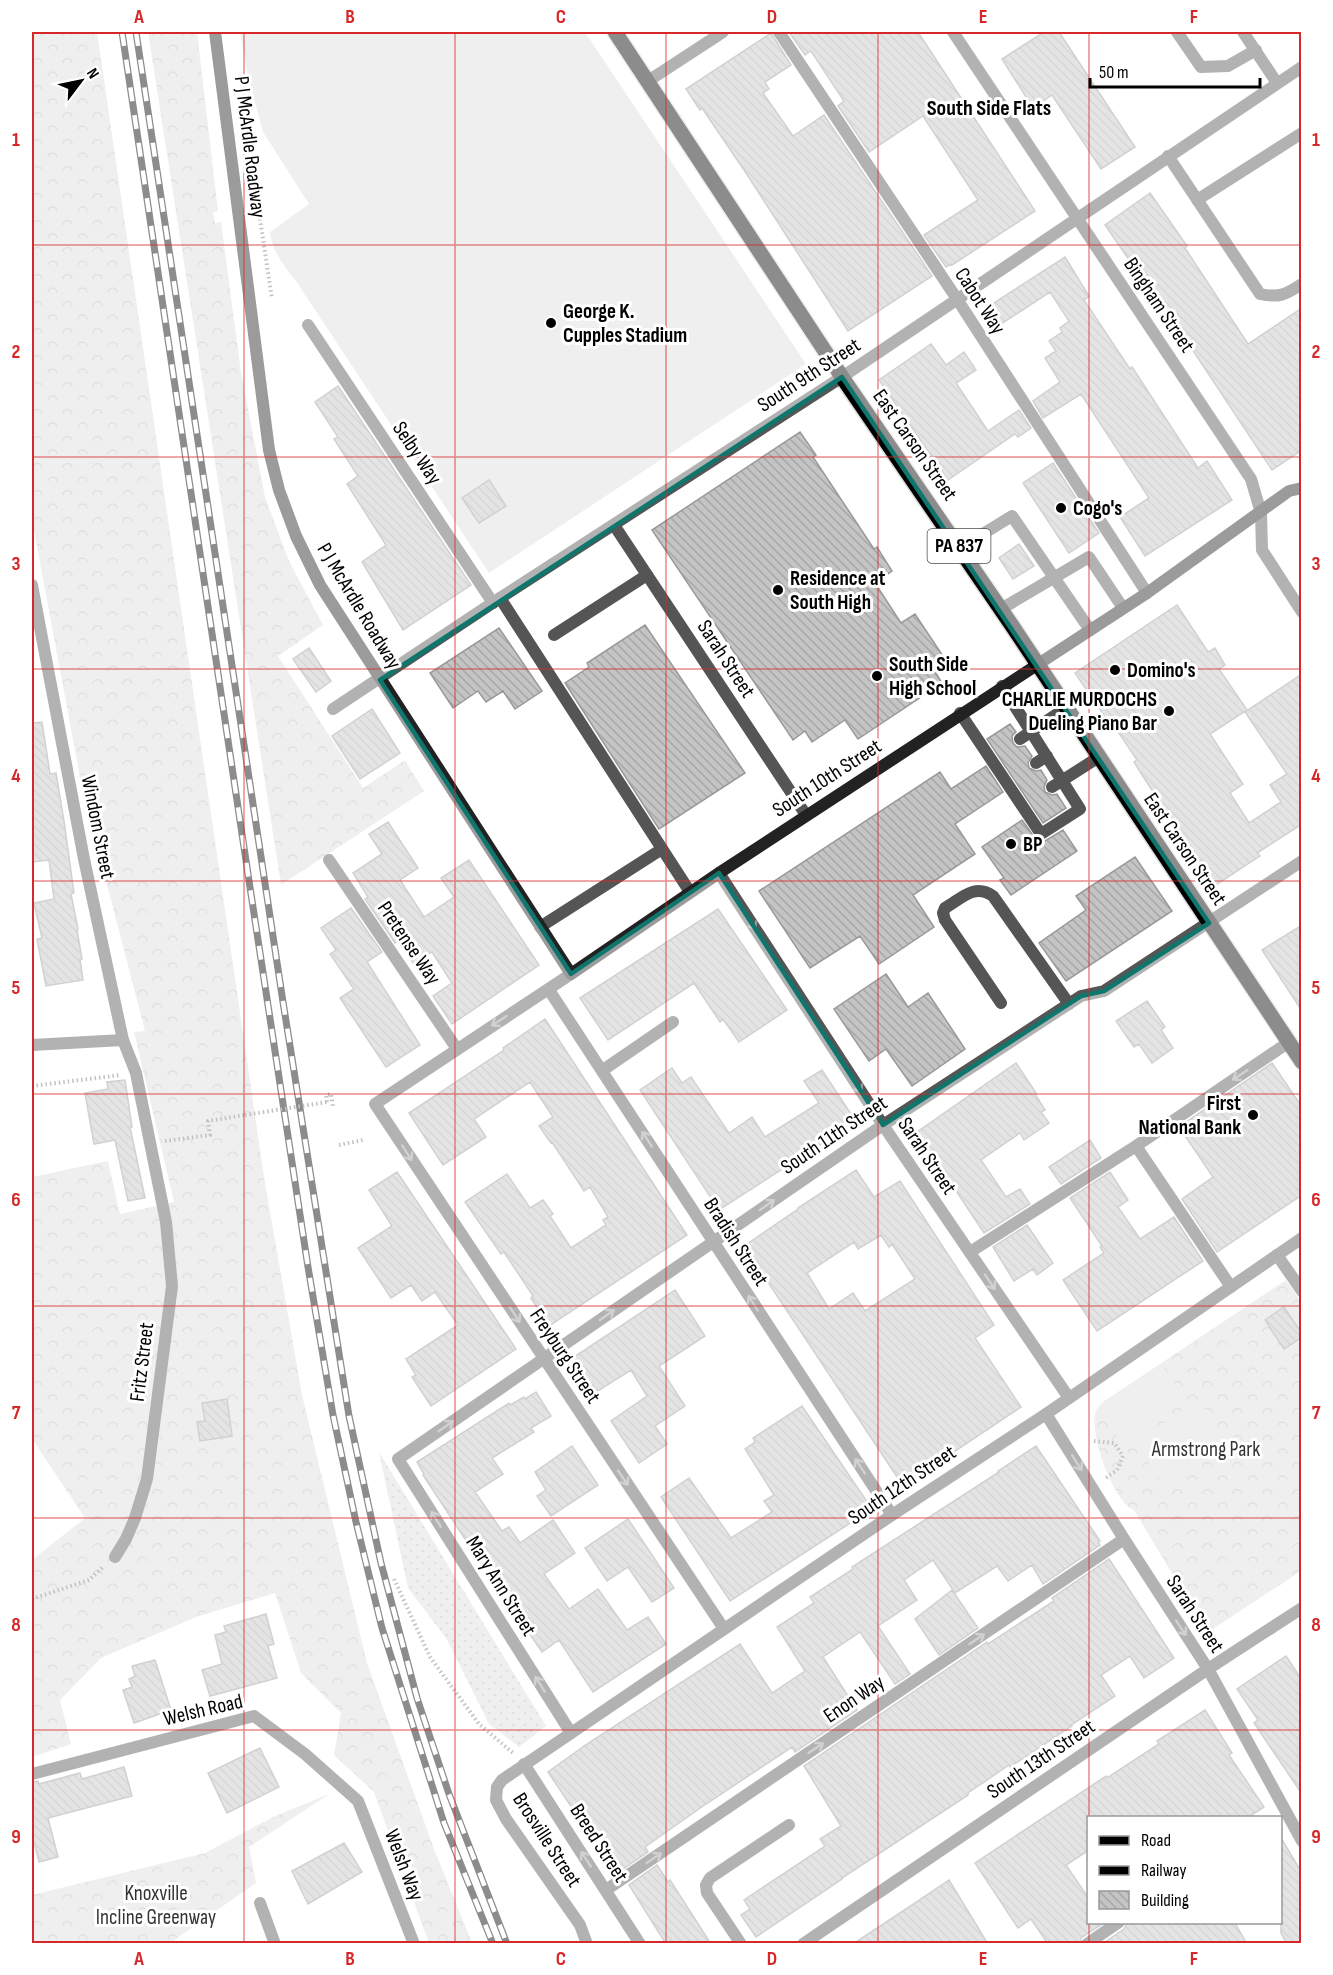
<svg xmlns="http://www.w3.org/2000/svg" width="1333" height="1975" font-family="'Sofia Sans Condensed',sans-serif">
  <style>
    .grass { fill: url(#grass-dots) }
    .forest { fill: url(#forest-crowns) }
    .pitch { fill: #dcdcdc }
    .building { fill: url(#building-back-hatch); stroke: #999; stroke-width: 1.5; fill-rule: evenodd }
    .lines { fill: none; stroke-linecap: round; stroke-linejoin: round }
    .primary-casing { stroke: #dbdbdb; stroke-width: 18 }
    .path { stroke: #777; stroke-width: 4; stroke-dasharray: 1.5 3; stroke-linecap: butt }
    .service { stroke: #555; stroke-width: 12 }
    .minor { stroke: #555; stroke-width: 12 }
    .tertiary { stroke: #555; stroke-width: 12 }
    .secondary { stroke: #222; stroke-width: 12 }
    .primary { stroke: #000; stroke-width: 15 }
    .rail-casing { stroke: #000; stroke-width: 7 }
    .rail { stroke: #fff; stroke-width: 4.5; stroke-dasharray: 14; stroke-linecap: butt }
    .path-bridge { stroke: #777; stroke-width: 4; stroke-dasharray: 1.5 3; stroke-linecap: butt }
    .oneway { stroke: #999 }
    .marked { fill: none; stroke: #0f766e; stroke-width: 4.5; stroke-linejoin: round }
    .grid { fill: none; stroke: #d62828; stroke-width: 1.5; stroke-opacity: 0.55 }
    .poi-dot { fill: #000; stroke: #fff; stroke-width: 2 }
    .labels { text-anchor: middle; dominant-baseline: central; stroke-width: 6; stroke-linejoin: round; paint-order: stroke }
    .shield { fill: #fff; stroke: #4c4c4c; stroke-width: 1.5 }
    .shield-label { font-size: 20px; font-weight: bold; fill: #000 }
    .street-label { font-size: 21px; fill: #000; stroke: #fff }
    .poi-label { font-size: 21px; font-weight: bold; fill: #000; stroke: #fff; text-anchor: start }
    .park-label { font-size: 21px; fill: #333; stroke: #fff }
    .neighbourhood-label { font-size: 22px; font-weight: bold; fill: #000; stroke: #fff }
    .neatline { fill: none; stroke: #d62828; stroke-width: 2 }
    .grid-label { font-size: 20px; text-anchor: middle; font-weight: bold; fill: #d62828 }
  </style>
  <defs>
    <pattern id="grass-dots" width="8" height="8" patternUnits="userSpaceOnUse" patternTransform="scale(1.5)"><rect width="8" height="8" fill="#dcdcdc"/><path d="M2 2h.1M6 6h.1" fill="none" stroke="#bbb" stroke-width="1.8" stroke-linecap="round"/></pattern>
    <pattern id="forest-crowns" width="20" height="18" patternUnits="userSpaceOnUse" patternTransform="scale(1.5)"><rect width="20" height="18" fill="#dcdcdc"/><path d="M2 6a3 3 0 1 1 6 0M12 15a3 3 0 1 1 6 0" fill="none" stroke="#bbb"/></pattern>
    <pattern id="building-back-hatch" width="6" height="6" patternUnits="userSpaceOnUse" patternTransform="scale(1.5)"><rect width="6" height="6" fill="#c4c4c4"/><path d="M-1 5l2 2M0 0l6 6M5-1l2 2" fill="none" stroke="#a7a7a7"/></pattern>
  </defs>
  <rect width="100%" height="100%" fill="#fff"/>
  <path class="grass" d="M379 1452 546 1726 519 1747 489 1724 446 1638 408 1588Z"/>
  <path class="forest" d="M32 32H97L264 1177 302 1395 367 1663 434 1849 472 1943H429L374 1792 334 1755 341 1713 301 1673 275 1593 196 1617 101 1658 60 1700 71 1744 32 1757V1560L85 1518 32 1439V1177L108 1161 120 1214 174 1202 134 1032 145 1031 82 788 32 520Z
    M148 32H197L218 211 213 212 215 223 221 222 241 372 265 497 289 561 323 625 278 656 363 788 405 760 424 791 281 885Z
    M1286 1280 1301 1302V1571L1213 1629H1205L1134 1510C1113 1502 1090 1435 1095 1414 1096 1409 1100 1406 1103 1402Z
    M329 1794 249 1847 256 1883 170 1943H32V1895L205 1853 273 1817Z"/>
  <path class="pitch" d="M240 32H585L806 364 489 573 296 281C284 266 272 252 270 232L309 204 263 132 248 77Z
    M1161 1364 1186 1401 1122 1444 1098 1407 1103 1402Z
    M1199 1400 1227 1443 1164 1485 1135 1442Z"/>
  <path class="building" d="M789 32H918L1035 211 952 265 951 264 946 267 924 235 978 200 923 116 869 152 838 106 844 101 811 51 805 55Z
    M1044 32H1059L1135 147 1101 169 1052 95 1033 108 1002 59Z
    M771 33 791 65 765 82 769 89 763 93 793 136 824 115 932 276 848 331 744 170 702 108 700 110 686 89Z
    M1150 193 1187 246 1185 248 1248 344 1302 308V450L1272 470 1143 275 1141 277 1105 225Z
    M1065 257 1089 296 1084 300 1130 369 1132 367 1198 468 1207 461 1232 500 1145 556 1120 517 1149 498 1081 394 1043 418 1033 401 1060 382 1045 358 1056 351 1049 341 1062 332 1060 328 1069 321 1050 292 995 328 983 310Z
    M931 344 946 365 964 352 976 370 956 383 988 431 1019 410 1031 428 1018 437 1015 434 948 480 879 380Z
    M338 386 471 585 403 630 362 562 386 545 347 484 358 476 334 439 338 437 315 402Z
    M800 432 816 455 813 457 874 549 877 547 892 571 875 583 901 623 915 614 947 662 934 670 942 683 858 739 845 720 812 742 805 731 793 740 652 530Z
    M1053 463 1099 533 1069 553 1023 483Z
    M489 480 506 506 479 523 462 498Z
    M1019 544 1034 566 1013 579 999 558Z
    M1177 605 1208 652 1215 648 1225 665 1219 669 1247 710 1210 734 1243 784 1230 793 1249 823 1281 802 1270 785 1287 774 1245 712 1302 674V824L1257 853 1260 856 1216 885 1144 778 1134 762 1137 760 1111 721 1109 723 1075 673Z
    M645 625 745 773 659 829 565 683 589 667 587 663Z
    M499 628 542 691 515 709 503 691 486 702 478 691 453 708 430 673Z
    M309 648 331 681 316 692 293 659Z
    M372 709 400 753 360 779 332 736Z
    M42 722 50 774 56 773 64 821 74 893 71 894 78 929 77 930 82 959H80L83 980 46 986 37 939 42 938 34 903 54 899 49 860 33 862 32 852V723Z
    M1010 724 1016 732 1012 736 1013 743 1017 747 1025 746 1032 756 1028 763 1029 768 1036 771 1041 770 1047 780 1044 787 1045 792 1052 795 1057 794 1066 808 1043 823 987 739Z
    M986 766 1003 792 955 824 975 854 913 895 934 927 879 964 860 936 810 968 759 891 940 772 951 789Z
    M1022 820 1038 842 1045 841 1063 830 1077 851 1011 895 1000 880 1004 878 982 847Z
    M388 822 418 868 400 880 424 917 454 897 441 878 469 860 539 965 452 1024 433 996 452 983 432 952 414 964 398 941 395 943 365 899 368 897 353 873 382 854 369 834Z
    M1135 857 1172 911 1066 981 1039 943 1086 910 1076 896Z
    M351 908 382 952 367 962 420 1045 386 1067 340 998 354 989 330 954 336 950 321 928Z
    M718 909 787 1010 739 1042 723 1019 720 1022 694 983 608 1040 580 998Z
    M1302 925V1011L1262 950Z
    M886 974 908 1007 928 993 965 1049 912 1086 886 1049 869 1061 834 1009Z
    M1147 1001 1165 1027 1161 1030 1173 1048 1152 1063 1139 1044 1134 1047 1116 1021Z
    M545 1019 687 1235 549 1326 531 1298 533 1296 504 1252 501 1254 465 1202 507 1174 530 1208 543 1200 553 1214 550 1216 571 1248 606 1225 603 1220 608 1217 590 1187 584 1191 552 1142 551 1143 539 1126 553 1117 530 1082 474 1119 486 1137 443 1165 409 1113 504 1050 503 1048Z
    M1016 1063 1036 1093 1035 1094 1045 1110 1041 1112 1049 1123 1024 1140 1020 1133 981 1160 1006 1197 1020 1189 1030 1204 984 1233 917 1132Z
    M1272 1063 1302 1107V1195L1217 1252 1182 1199 1213 1177 1179 1127Z
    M672 1068 682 1083 691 1077 729 1133 752 1117 765 1137 819 1103 804 1081 822 1070 857 1123 807 1153 719 1210 640 1090Z
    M125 1080 132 1127H130L145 1198 128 1201 115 1140 94 1144 85 1093 108 1089 107 1082Z
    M1090 1140 1101 1158 1061 1184 1049 1167Z
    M856 1170 874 1197 900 1181 994 1325 975 1338 1021 1407 903 1486 744 1246 798 1209V1208ZM881 1235 889 1247 892 1244 915 1279 865 1311 853 1293 829 1309 807 1273 854 1242 858 1249Z
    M397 1172 516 1349 431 1406 412 1377 416 1375 406 1359 458 1325 435 1292 422 1301 411 1285 391 1298 358 1248 392 1226 369 1190Z
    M1110 1172 1128 1200 1118 1207 1140 1239 1174 1217 1203 1261 1097 1331 1063 1280 1104 1253 1100 1247 1102 1246 1070 1198Z
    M1027 1225 1053 1263 1037 1275 1033 1269 1014 1281 993 1247Z
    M675 1290 705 1336 659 1366 685 1406 655 1426 667 1444 639 1463 611 1421 647 1396 631 1370 593 1394 571 1359Z
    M1284 1307 1302 1334V1337L1284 1349 1265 1320Z
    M536 1392 551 1416 531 1428 534 1432 492 1458 503 1474 475 1492 502 1531 509 1527 520 1543 553 1520 575 1553 544 1574 569 1609 598 1589 627 1630 648 1617 666 1644 593 1692 559 1640 542 1652 520 1620 525 1616 503 1583 488 1561 482 1565 423 1475 424 1474 417 1462 509 1403 510 1405 524 1397 525 1399Z
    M227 1399 232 1436 200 1441 197 1422 205 1421 202 1403Z
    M802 1406 872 1509 730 1601 661 1497 689 1478 731 1538 772 1512 764 1501 774 1495 745 1449 755 1442 753 1438Z
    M572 1446 598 1485 551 1516 537 1496 546 1490 535 1472Z
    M1036 1446 1100 1541 1098 1542 1100 1545 1043 1584 1032 1565 1008 1581 997 1566 955 1593 933 1560 904 1580 917 1600 878 1626 910 1674 895 1684 860 1632 823 1657 857 1710 795 1752 792 1747 706 1804 645 1847 648 1852 620 1871 590 1826 586 1829 548 1772 584 1746 740 1644 772 1693 805 1671 777 1627 814 1603 810 1597 853 1569 852 1567 999 1472 998 1471Z
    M628 1519 674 1588 652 1602 628 1567 607 1581 585 1548Z
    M1109 1559 1174 1658 1144 1678 1130 1656 1101 1675 1115 1696 1071 1725 1072 1726 1010 1767 1009 1765 968 1793V1795L842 1878V1879L756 1937 741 1915 750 1909 744 1900 825 1846 820 1839 841 1826 804 1766 987 1642 988 1644 1054 1601 1052 1598Z
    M952 1590 978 1628 939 1655 915 1619Z
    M266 1614 274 1644 268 1646 277 1678 210 1696 202 1670 222 1664 215 1635 226 1632 224 1626Z
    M1286 1656 1302 1680V1794L1254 1723 1258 1720 1237 1689Z
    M155 1660 171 1710 134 1723 123 1690 132 1687 129 1679 135 1676 132 1666Z
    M1205 1710 1232 1753 1229 1755 1264 1807 1247 1818H1089V1850L1066 1865 1089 1899V1923H1104L1082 1937 1079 1944H1048L1031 1919 1018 1928 975 1863 1106 1776 1107 1778 1159 1744 1157 1741Z
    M260 1748 279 1787 227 1813 208 1773Z
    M124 1767 132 1796 48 1818 58 1857 39 1862 32 1834V1782L38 1781 39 1784 80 1773 82 1779Z
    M1281 1838 1302 1873V1944H1287L1281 1933Z
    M344 1843 362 1872 308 1904 292 1871Z
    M657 1865 668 1882 670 1880 711 1944H666L629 1885Z
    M949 1880 988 1944H853L918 1901Z
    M1127 1923H1235L1247 1944H1102L1124 1929Z"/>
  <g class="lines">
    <defs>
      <path id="primary" d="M615 32 842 377 1013 627 1302 1062"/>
    </defs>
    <use href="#primary" class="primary-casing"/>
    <path class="path" d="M260 219 272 299
      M32 1086 121 1075
      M327 1102 326 1095 331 1094 333 1107
      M165 1141 210 1135 208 1121 245 1115
      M339 1145 363 1140
      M1094 1441 1114 1443 1123 1456 1117 1470 1106 1478
      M394 1579 430 1657 479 1724 513 1753
      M32 1599 89 1580 103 1567"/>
    <path class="service" d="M1177 32 1201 67 1228 66 1256 50
      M1243 32 1277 83
      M1168 156 1260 294C1279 298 1285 295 1302 284
      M1197 200 1302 133
      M308 325 493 603
      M960 548 1012 516 1090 630
      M500 598 690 892
      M1001 609 1089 557 1123 608
      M554 635 647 575
      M960 713 1041 834 1080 809 1002 686
      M1020 739 1066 708
      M1036 763 1047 756
      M1052 787 1099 757
      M329 860 457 1049
      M540 927 662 849
      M1001 1003 945 920 943 913 945 908C962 898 975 883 993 896L1069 1004
      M32 1045 123 1040
      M603 1070 673 1022
      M1136 1146 1231 1287
      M970 1252 1136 1146 1289 1042
      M1277 1255 1302 1291
      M606 1890 1124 1539
      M741 1944 707 1893 706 1885 710 1878 789 1825"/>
    <path class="minor" d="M779 32 957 299 1147 593
      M953 32 1251 479 1261 513 1262 550 1302 612
      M648 81 723 32
      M614 525 806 815
      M32 585 84 859 123 1040 136 1073 166 1222 172 1286 147 1479 135 1518 126 1539 115 1557
      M333 709 500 598 842 377 1302 67
      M719 873 883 1125 1069 1398
      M571 974 375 1104 724 1629
      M549 990 892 1515
      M1046 1414 1124 1539 1208 1669 1302 1841
      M571 1733 398 1459 883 1125 1081 996 1104 991 1302 861
      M524 1764 640 1944
      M32 1774 254 1716 305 1754 358 1801 414 1944
      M260 1903 275 1944
      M803 1944 1208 1669 1302 1608
      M1087 1944 1119 1922"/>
    <path class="tertiary" d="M587 1944 580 1925 506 1819 496 1800 497 1787 502 1780 892 1515 1046 1414 1302 1238"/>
    <path class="secondary" d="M215 32 269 450 279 490 296 536 320 585 571 974 719 873 1147 593 1289 491 1302 488"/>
    <use href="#primary" class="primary"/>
    <defs>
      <path id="rail" d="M122 32 251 894 308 1267 333 1415 356 1522 382 1628 444 1823 493 1944
        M136 32 283 1002 349 1416 381 1563 417 1698 449 1794 507 1944"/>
    </defs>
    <use href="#rail" class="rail-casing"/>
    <use href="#rail" class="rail"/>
    <path class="path-bridge" d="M245 1115 327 1102"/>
  </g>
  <defs><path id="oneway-shaft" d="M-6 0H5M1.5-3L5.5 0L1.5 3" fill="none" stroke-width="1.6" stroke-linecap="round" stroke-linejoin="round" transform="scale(1.5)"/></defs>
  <g class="oneway">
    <use href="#oneway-shaft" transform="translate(751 922) rotate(57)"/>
    <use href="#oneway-shaft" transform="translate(499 1021) rotate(147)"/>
    <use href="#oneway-shaft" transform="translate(1240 1075) rotate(146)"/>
    <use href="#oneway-shaft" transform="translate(857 1085) rotate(57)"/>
    <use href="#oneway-shaft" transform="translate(647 1139) rotate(-123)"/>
    <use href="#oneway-shaft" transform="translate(407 1153) rotate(57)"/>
    <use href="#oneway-shaft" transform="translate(767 1205) rotate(-35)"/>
    <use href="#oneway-shaft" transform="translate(990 1282) rotate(56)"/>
    <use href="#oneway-shaft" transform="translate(753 1303) rotate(-123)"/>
    <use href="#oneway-shaft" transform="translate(515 1315) rotate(57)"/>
    <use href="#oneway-shaft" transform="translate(607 1315) rotate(-35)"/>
    <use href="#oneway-shaft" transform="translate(446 1426) rotate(-35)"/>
    <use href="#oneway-shaft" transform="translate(1077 1463) rotate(58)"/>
    <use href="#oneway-shaft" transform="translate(860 1466) rotate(-123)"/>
    <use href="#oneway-shaft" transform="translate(623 1478) rotate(56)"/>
    <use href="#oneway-shaft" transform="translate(436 1519) rotate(-122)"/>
    <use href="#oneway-shaft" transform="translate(1181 1628) rotate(57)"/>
    <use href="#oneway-shaft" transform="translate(977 1639) rotate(-34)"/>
    <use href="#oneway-shaft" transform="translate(540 1684) rotate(-122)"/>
    <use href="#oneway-shaft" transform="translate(816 1748) rotate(-34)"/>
    <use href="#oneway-shaft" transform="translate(654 1858) rotate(-34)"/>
    <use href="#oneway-shaft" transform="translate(586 1859) rotate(-123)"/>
  </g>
  <path d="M0 0H1333V1975H0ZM842 377 1209 923 1104 991 1081 996 883 1125 719 873 571 974 380 680Z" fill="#fff" fill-opacity=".55" fill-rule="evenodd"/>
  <path class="marked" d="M842 377 1209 923 1104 991 1081 996 883 1125 719 873 571 974 380 680Z"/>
  <path class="grid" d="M244 32V1944M455 32V1944M666 32V1944M878 32V1944M1089 32V1818M32 245H1302M32 457H1302M32 669H1302M32 881H1302M32 1094H1302M32 1306H1302M32 1518H1302M32 1730H1302M1089 1922V1944"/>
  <g class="poi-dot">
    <circle cx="551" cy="323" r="6"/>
    <circle cx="1061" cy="508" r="6"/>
    <circle cx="778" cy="590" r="6"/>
    <circle cx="1115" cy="670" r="6"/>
    <circle cx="877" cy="676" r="6"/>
    <circle cx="1169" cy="711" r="6"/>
    <circle cx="1011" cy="844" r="6"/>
    <circle cx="1253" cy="1115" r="6"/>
  </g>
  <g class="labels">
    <rect class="shield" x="927.5" y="529" width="63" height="34" rx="4.5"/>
    <g class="shield-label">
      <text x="959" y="546">PA 837</text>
    </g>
    <g class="street-label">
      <text transform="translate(250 147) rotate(83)">P J McArdle Roadway</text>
      <text transform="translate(980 301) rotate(57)">Cabot Way</text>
      <text transform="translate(1159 305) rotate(56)">Bingham Street</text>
      <text transform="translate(809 375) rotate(-33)">South 9th Street</text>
      <text transform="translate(915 445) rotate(55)">East Carson Street</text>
      <text transform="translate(417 453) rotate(56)">Selby Way</text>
      <text transform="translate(359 606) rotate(59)">P J McArdle Roadway</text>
      <text transform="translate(726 659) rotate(57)">Sarah Street</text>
      <text transform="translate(827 778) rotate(-33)">South 10th Street</text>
      <text transform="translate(98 827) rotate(79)">Windom Street</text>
      <text transform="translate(1185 849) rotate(56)">East Carson Street</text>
      <text transform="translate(409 943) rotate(56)">Pretense Way</text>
      <text transform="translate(834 1135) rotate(-34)">South 11th Street</text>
      <text transform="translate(927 1156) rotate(56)">Sarah Street</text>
      <text transform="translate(736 1242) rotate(57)">Bradish Street</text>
      <text transform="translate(565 1356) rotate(56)">Freyburg Street</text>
      <text transform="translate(142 1362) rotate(-83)">Fritz Street</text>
      <text transform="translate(902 1485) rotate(-34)">South 12th Street</text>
      <text transform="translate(501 1586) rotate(58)">Mary Ann Street</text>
      <text transform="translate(1195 1614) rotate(57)">Sarah Street</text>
      <text transform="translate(854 1699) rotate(-34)">Enon Way</text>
      <text transform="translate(203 1710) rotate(-13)">Welsh Road</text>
      <text transform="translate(1041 1759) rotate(-34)">South 13th Street</text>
      <text transform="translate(547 1840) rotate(57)">Brosville Street</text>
      <text transform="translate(599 1843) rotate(57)">Breed Street</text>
      <text transform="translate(404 1865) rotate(69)">Welsh Way</text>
    </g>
    <g class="poi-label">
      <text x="563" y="311">George K.<tspan x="563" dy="24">Cupples Stadium</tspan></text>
      <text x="1073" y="508">Cogo's</text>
      <text x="790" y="578">Residence at<tspan x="790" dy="24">South High</tspan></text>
      <text x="889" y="664">South Side<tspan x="889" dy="24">High School</tspan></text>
      <text x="1127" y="670">Domino's</text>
      <text x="1157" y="699" text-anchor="end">CHARLIE MURDOCHS<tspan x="1157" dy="24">Dueling Piano Bar</tspan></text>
      <text x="1023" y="844">BP</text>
      <text x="1241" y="1103" text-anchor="end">First<tspan x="1241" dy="24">National Bank</tspan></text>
    </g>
    <g class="park-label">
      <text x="1206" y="1449">Armstrong Park</text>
      <text x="156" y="1893">Knoxville<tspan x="156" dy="24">Incline Greenway</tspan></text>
    </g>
    <g class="neighbourhood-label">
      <text x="989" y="108">South Side Flats</text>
    </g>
  </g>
  <rect width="1333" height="1975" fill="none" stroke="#ffffff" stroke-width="66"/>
  <rect x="1087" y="1816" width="195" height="108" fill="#ffffff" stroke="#999999" stroke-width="1.5"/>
  <rect x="1099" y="1836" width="30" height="9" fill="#000000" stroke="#999999" stroke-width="1.5"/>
  <text x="1141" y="1846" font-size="18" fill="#000000">Road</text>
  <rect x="1099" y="1866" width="30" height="9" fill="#000000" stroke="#999999" stroke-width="1.5"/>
  <text x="1141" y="1876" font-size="18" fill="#000000">Railway</text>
  <rect x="1099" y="1891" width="30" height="18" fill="url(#building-back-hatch)" stroke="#999999" stroke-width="1.5"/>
  <text x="1141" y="1906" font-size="18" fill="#000000">Building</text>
  <g transform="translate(81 81) rotate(58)" stroke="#ffffff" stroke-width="4.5" paint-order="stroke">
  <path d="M0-4.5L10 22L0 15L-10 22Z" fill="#000000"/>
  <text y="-9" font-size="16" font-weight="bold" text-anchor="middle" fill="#000000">N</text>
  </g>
  <path d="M1090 78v9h170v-9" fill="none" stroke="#000000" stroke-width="3"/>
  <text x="1099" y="78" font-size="18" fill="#000000" stroke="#ffffff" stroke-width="4.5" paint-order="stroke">50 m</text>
  <rect x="33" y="33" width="1267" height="1909" class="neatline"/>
  <g class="grid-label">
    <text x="139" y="23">A</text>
    <text x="350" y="23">B</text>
    <text x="561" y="23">C</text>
    <text x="772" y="23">D</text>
    <text x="983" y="23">E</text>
    <text x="1194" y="23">F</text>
    <text x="16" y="146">1</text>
    <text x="1316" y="146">1</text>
    <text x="16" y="358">2</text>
    <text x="1316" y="358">2</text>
    <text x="16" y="570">3</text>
    <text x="1316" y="570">3</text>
    <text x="16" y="782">4</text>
    <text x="1316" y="782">4</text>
    <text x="16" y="994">5</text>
    <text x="1316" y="994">5</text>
    <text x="16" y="1206">6</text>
    <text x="1316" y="1206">6</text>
    <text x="16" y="1419">7</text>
    <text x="1316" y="1419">7</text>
    <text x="16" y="1631">8</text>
    <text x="1316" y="1631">8</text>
    <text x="16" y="1843">9</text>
    <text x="1316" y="1843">9</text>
    <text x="139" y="1965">A</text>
    <text x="350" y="1965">B</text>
    <text x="561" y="1965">C</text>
    <text x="772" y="1965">D</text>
    <text x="983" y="1965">E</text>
    <text x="1194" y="1965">F</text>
  </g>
</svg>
